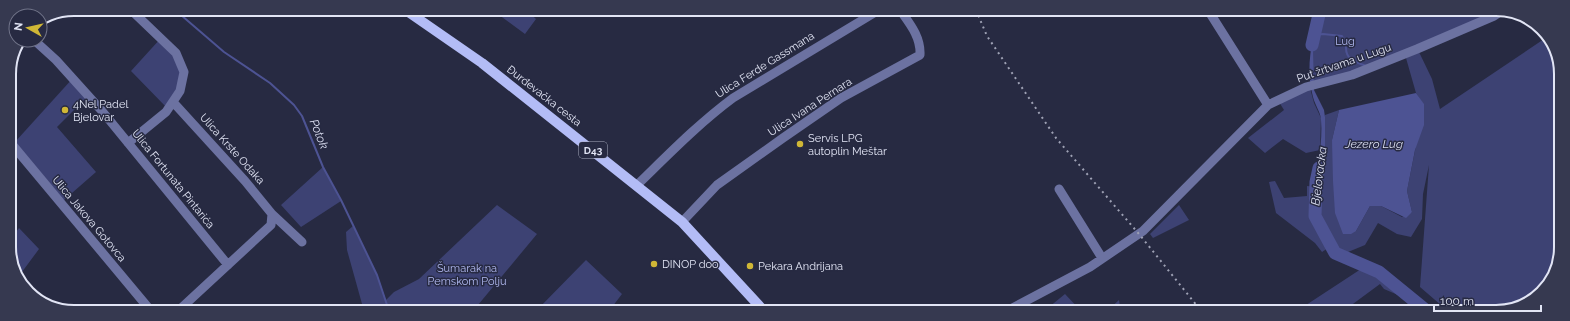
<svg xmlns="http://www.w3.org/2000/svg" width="1570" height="321" font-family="Raleway,sans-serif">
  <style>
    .green { fill: #3d4273 }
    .water { fill: #4d5393 }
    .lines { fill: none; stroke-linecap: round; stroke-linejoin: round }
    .stream { stroke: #4d5393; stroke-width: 2 }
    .river { stroke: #4d5393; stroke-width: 13 }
    .minor { stroke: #6c72a1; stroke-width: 9 }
    .major { stroke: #b3bcf6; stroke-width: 10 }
    .rail { stroke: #9ea1b4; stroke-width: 2; stroke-dasharray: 2 4; stroke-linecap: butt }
    .poi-dot { fill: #d0b736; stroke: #272a42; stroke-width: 1.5 }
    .labels { text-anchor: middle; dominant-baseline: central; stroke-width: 3; stroke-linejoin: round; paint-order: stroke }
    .shield { fill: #272a42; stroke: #aaadbf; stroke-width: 1 }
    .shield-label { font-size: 10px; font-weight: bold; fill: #e2e5f5 }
    .park-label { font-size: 11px; fill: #b3bbf3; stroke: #272a42 }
    .street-label { font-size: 11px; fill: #e2e5f5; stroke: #272a42 }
    .poi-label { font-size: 11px; fill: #e2e5f5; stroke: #272a42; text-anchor: start }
    .water-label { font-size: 12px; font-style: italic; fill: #dbdef1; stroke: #272a42 }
    .rim { fill: none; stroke: #e2e5f5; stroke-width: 2 }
  </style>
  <rect width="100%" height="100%" fill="#272a42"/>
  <path class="green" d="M491 9H525L536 19 525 34Z
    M1318 10H1497C1437 37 1377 68 1312 82L1311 64Z
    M1547 37 1560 61V260L1539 296 1500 312H1449L1420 287 1429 165 1423 194 1422 219 1411 237 1397 234 1378 223 1365 245 1348 252 1354 261 1379 272 1419 304 1384 289 1380 284 1342 312H1306L1303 307 1361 269 1335 253 1331 246 1322 252 1315 243 1276 213 1269 182 1275 181 1284 198 1307 196V186L1316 187 1325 150V115L1339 110 1332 140 1356 231 1370 206H1381L1402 217 1412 212 1407 191 1424 105 1416 93 1406 58 1419 52 1432 79 1440 109Z
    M161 38 184 72 168 109 131 71Z
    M73 78 88 96 57 127 96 172 64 200 15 142Z
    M1310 88 1314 103 1321 118 1320 150 1306 153 1283 139 1265 153 1248 138 1284 110 1279 102Z
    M323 167 341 201 301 227 281 205Z
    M497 205 537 234 473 311H364L347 250 346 232 353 226 377 275 386 300 394 292 419 279Z
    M1179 205 1189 220 1153 238 1150 234Z
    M19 228 39 249 19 276 10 260V240Z
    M586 260 622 294 609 311H536Z
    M1065 294 1082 312H1043Z
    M1119 300 1121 312H1106Z"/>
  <path class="water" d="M1316 28 1313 50 1314 90 1324 110 1325 117V150L1316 187C1317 165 1323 143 1321 120 1321 113 1315 105 1313 97 1307 74 1309 51 1316 28Z
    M1416 93 1424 104V125L1415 150 1407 191 1412 212 1406 218 1381 206H1370L1356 231 1351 234H1343L1335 213 1333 181 1332 140 1339 110Z"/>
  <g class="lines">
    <path class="stream" d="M174 9 224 52 270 83 294 105 302 116 323 167 341 200 377 275 389 311
      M1314 35 1323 34 1342 36C1345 40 1345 43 1346 48 1346 60 1356 62 1366 66"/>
    <path class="river" d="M1312 45 1320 10
      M1319 168 1316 182 1315 216 1335 253 1379 272 1428 312"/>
    <path class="minor" d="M1208 10 1268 105
      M34 40 56 60 102 111 228 265
      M173 102 245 181 272 214 271 225 178 311
      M10 142 151 311
      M128 143 166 112 180 91 184 72 176 53 130 9
      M637 185C668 155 698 124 733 98L879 10
      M1059 189 1102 258
      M272 214 302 242
      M682 222 717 185 783 138 841 98 920 55C921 37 910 24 900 10
      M1005 312 1090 267 1143 231 1268 105 1306 87 1352 75 1417 49 1494 16 1503 10"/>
    <path class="major" d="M404 9 482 63 682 222 764 311"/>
    <path class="rail" d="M976 10 987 36 1056 138 1139 234 1202 312"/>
  </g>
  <g class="poi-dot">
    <circle cx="65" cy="110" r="4"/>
    <circle cx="800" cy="144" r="4"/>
    <circle cx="654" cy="264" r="4"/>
    <circle cx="750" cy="266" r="4"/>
  </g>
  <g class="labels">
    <rect class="shield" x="579" y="142" width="28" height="16" rx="3"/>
    <g class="shield-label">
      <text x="593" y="150">D43</text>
    </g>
    <g class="park-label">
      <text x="1345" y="41">Lug</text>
      <text x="467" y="268">Šumarak na<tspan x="467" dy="13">Pemskom Polju</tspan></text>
    </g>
    <g class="street-label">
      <text transform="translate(1344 63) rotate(-19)">Put žrtvama u Lugu</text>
      <text transform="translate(765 65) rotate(-32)">Ulica Ferde Gassmana</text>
      <text transform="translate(544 96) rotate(38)">Đurđevačka cesta</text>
      <text transform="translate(810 107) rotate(-33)">Ulica Ivana Pernara</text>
      <text transform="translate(232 149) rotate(48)">Ulica Krste Odaka</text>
      <text transform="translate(173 179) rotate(51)">Ulica Fortunata Pintarića</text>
      <text transform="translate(89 219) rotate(50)">Ulica Jakova Gotovca</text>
    </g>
    <g class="poi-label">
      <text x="73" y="104">4Nel Padel<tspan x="73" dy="13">Bjelovar</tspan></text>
      <text x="808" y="138">Servis LPG<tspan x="808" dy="13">autoplin Meštar</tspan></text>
      <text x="662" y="264">DINOP doo</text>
      <text x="758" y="266">Pekara Andrijana</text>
    </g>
    <g class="water-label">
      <text transform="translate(319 134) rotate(68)">Potok</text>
      <text x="1374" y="144">Jezero Lug</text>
      <text transform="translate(1319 176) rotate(-83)">Bjelovacka</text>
    </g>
  </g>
  <path d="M0 0H1570V321H0ZM74 16H1496A58 58 0 0 1 1554 74V247A58 58 0 0 1 1496 305H74A58 58 0 0 1 16 247V74A58 58 0 0 1 74 16Z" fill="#363950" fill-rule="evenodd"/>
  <path class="rim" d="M74 16H1496A58 58 0 0 1 1554 74V247A58 58 0 0 1 1496 305H74A58 58 0 0 1 16 247V74A58 58 0 0 1 74 16Z"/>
  <g transform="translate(28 28) rotate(278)"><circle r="19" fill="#272a42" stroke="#72758a"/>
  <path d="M0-3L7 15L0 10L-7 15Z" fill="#d0b736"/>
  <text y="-6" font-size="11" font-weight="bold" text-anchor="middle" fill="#e2e5f5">N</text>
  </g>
  <path d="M1434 305v6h107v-6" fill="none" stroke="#e2e5f5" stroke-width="2"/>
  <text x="1440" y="305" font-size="12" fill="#e2e5f5" stroke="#272a42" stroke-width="3" paint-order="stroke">100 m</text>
</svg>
